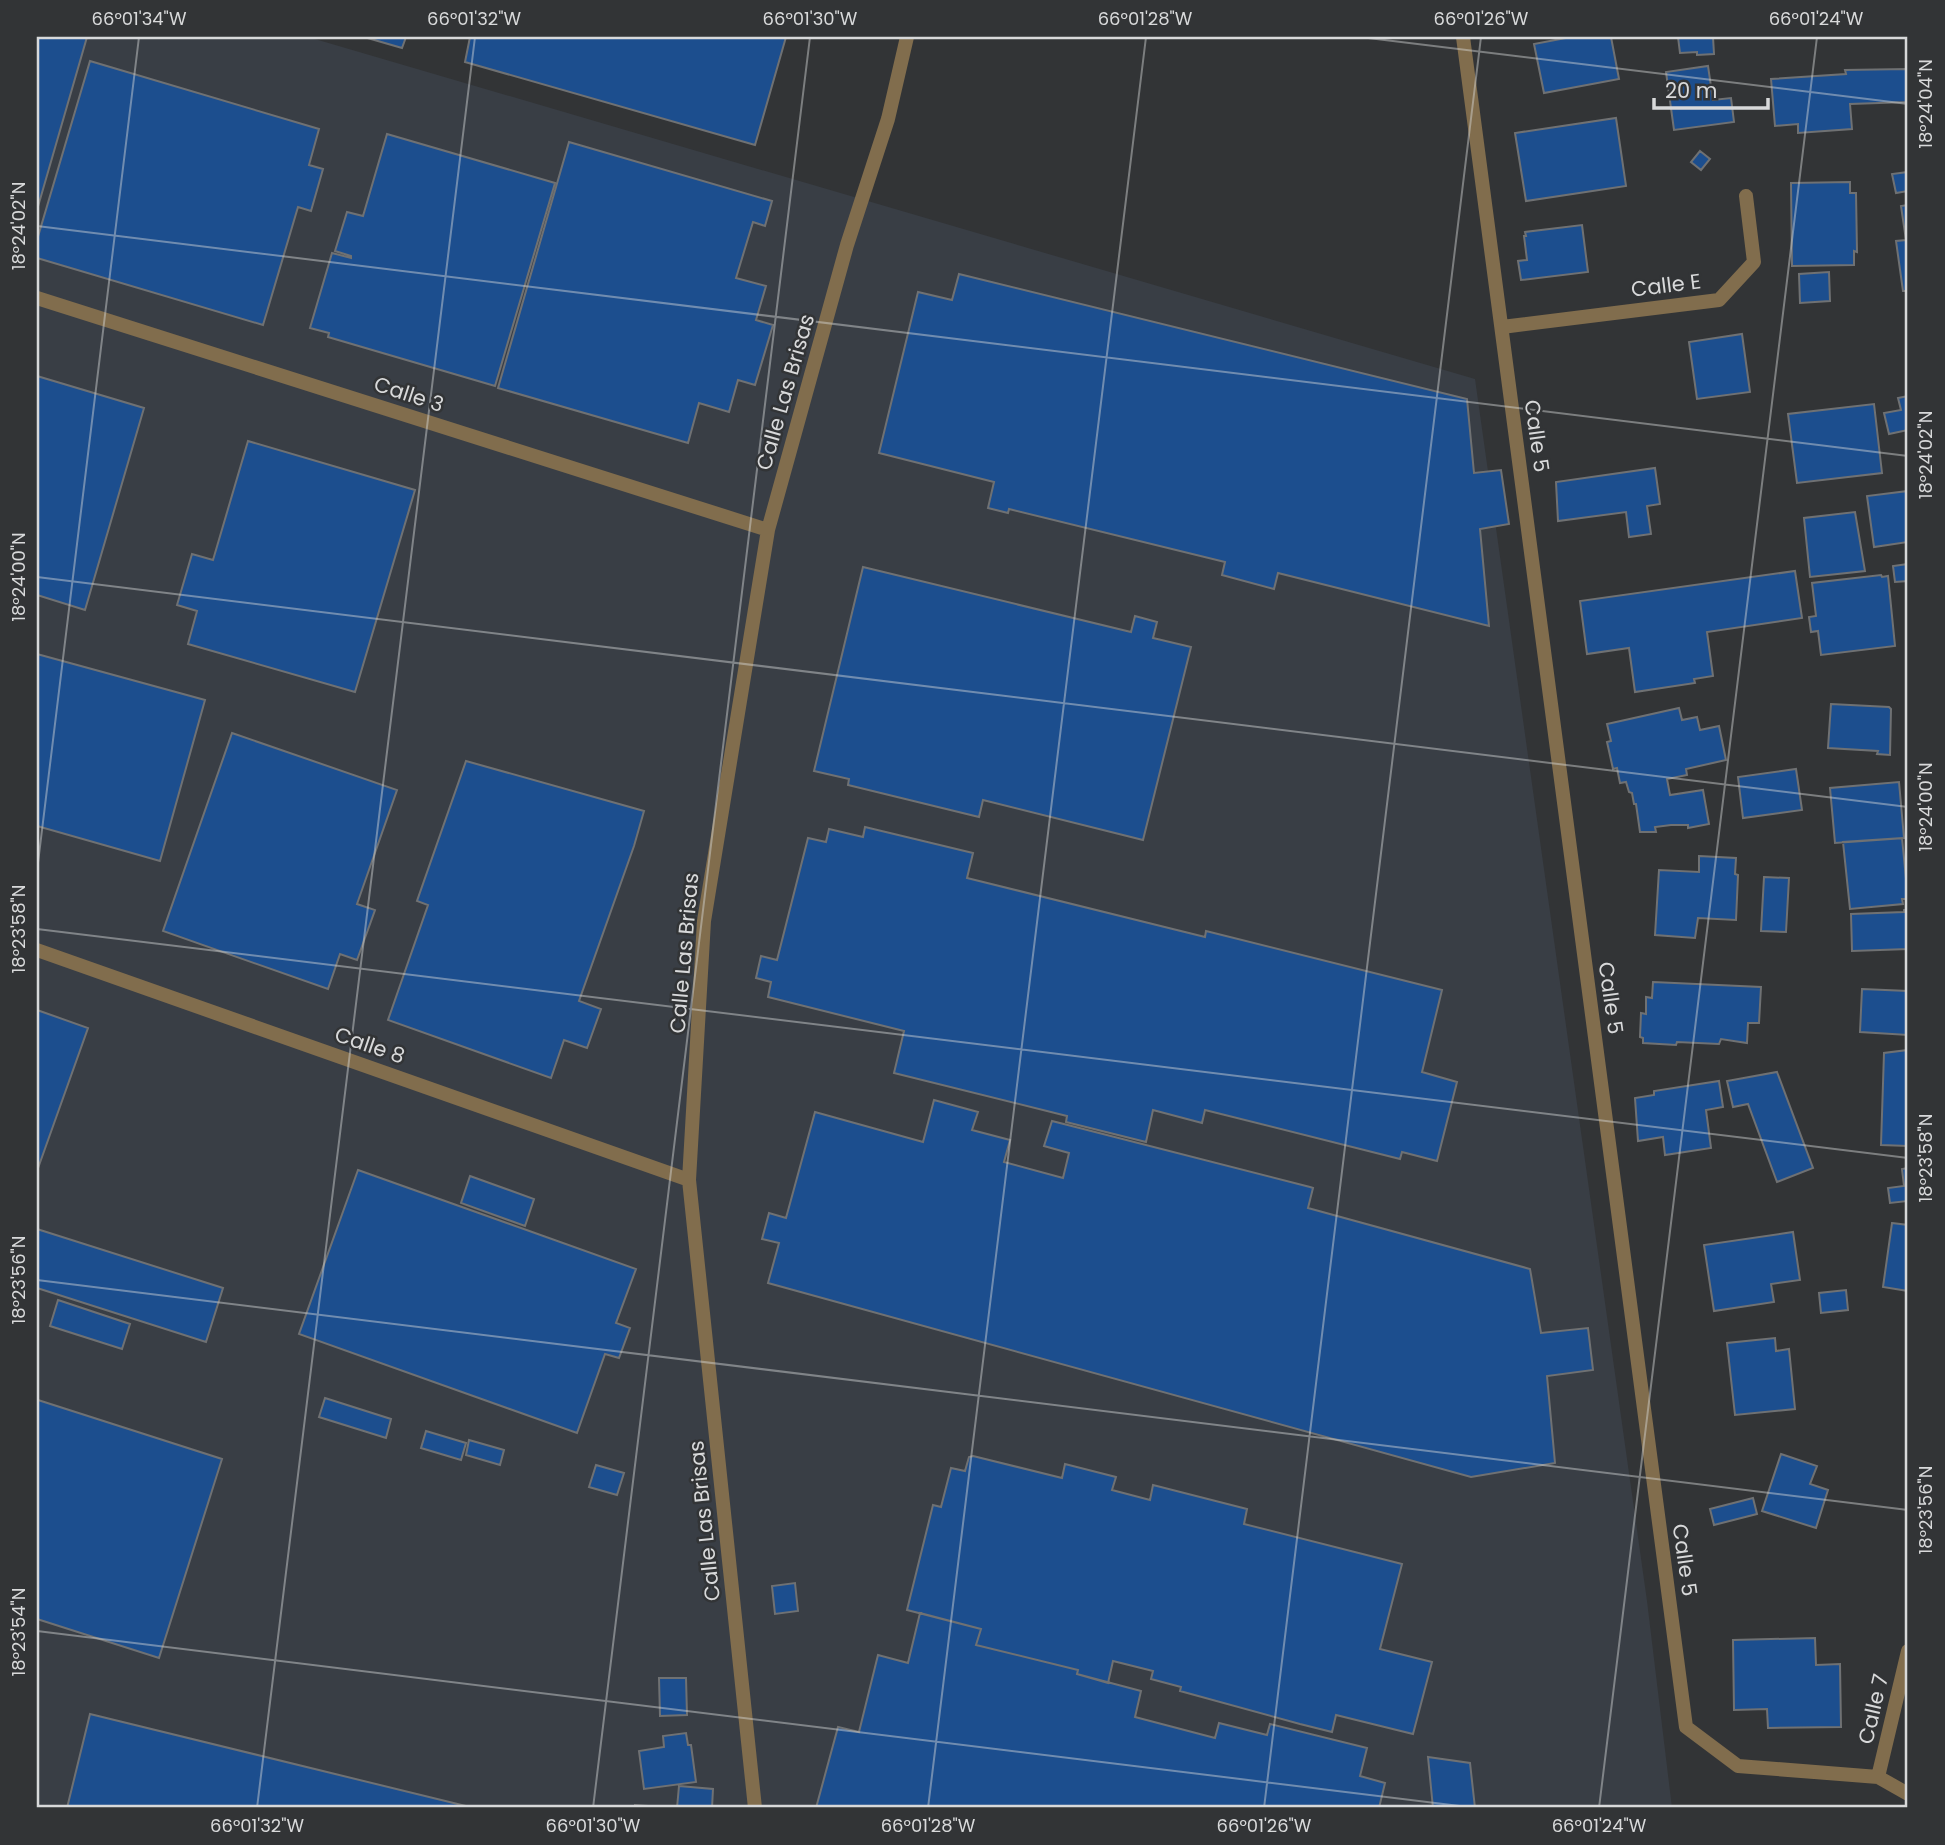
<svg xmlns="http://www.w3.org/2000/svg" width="1945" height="1845" font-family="Poppins,sans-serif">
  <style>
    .built { fill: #393e45 }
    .building { fill: #1c4e8e; stroke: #6f7173; stroke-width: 2 }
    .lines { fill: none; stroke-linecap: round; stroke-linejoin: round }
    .minor { stroke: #816d4d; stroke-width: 14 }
    .ticks { fill: none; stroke: #d8d9da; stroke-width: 2; stroke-opacity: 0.45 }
    .labels { text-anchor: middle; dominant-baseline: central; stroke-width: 5; stroke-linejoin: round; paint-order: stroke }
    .street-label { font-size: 21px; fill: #d8d9da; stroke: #323436 }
    .neatline { fill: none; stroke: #d8d9da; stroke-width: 2.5 }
    .ticks-label { font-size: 18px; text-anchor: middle; fill: #d8d9da }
  </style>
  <rect width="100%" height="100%" fill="#323436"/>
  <path class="built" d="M37 37H308L1475 379 1647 1601 1672 1808H37Z"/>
  <path class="building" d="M37 37H87L37 210Z
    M364 37H406L402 48Z
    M470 37H786L755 145 465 62Z
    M1571 37H1611L1619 79 1544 93 1534 44Z
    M1678 37H1713L1714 54 1697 55V52L1680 53Z
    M90 61 319 129 309 165 323 169 311 211 298 207 263 325 37 258V240Z
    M1708 66 1713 100 1731 98 1734 122 1674 130 1666 72Z
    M1907 69 1908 102 1850 104 1852 129 1798 133V124L1775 126 1771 79 1846 74 1845 70Z
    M1616 118 1626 186 1526 201 1515 133Z
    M387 134 555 183 495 386 328 337 329 333 310 328 332 253 351 258V256L335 251 347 212 363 216Z
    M569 142 772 201 765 226 753 222 736 278 766 286 756 320 773 325 755 385 738 380 729 412 699 403 688 443 498 388Z
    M1700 151 1710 159 1701 170 1691 162Z
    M1908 172V191L1896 193 1892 174Z
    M1850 182V193H1856L1857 252 1854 251V265L1792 266 1791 183Z
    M1908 205V291H1903L1896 241 1906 240 1901 206Z
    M1582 225 1588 272 1521 280 1518 261 1527 260 1524 236H1526L1525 232Z
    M1829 272 1830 301 1800 303 1799 274Z
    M959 274 1467 399 1474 473 1501 470 1509 524 1480 529 1489 626 1278 573 1274 589 1222 575 1225 562 1009 509 1008 513 988 508 994 482 879 453 918 292 952 300Z
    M1742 334 1750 392 1697 399 1689 342Z
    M37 376 144 408 85 610 37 595Z
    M1908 396V430L1889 434 1884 413 1901 410 1898 398Z
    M1874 404 1882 473 1797 483 1788 414Z
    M248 441 415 490 355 692 188 644 197 611 177 605 192 554 213 560Z
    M1655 468 1660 504 1647 506 1651 534 1629 537 1626 512 1558 521 1556 482Z
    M1908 491V542L1874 547 1867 496Z
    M1855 512 1865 571 1810 577 1804 518Z
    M1908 564V581L1895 582 1893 566Z
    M863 567 1131 632 1135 616 1157 622 1153 638 1191 647 1143 840 983 800 979 817 848 785 849 779 814 771Z
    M1795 571 1802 618 1707 632 1713 676 1694 679 1695 683 1635 692 1629 648 1587 654 1580 601Z
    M1881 575 1882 577 1888 576 1895 646 1821 655 1818 631 1811 632 1809 617 1816 616 1812 583Z
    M37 654 205 700 160 861 37 826Z
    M1831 704 1889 707 1891 709 1890 755 1877 754 1878 751 1828 748Z
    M1679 708 1682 720 1697 717 1700 730 1719 726 1726 760 1686 769 1687 775 1667 779 1670 795 1703 790 1709 824 1688 828V825H1671L1655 827 1656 832H1640L1636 804H1634L1632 793 1629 792 1626 782 1620 783 1617 768 1613 769 1607 742 1611 741 1607 724Z
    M232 733 397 790 357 904 375 910 357 960 340 954 328 989 163 931Z
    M466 761 644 811 634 846 579 1001 601 1009 587 1048 564 1040 551 1078 388 1020 428 905 417 901Z
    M1796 769 1802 810 1743 818 1738 777Z
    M1899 782 1904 838 1835 843 1830 788Z
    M865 827 973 853 967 878 1205 937 1206 931 1442 990 1422 1072 1457 1082 1437 1161 1402 1152 1400 1159 1205 1110 1202 1123 1153 1110 1146 1142 1066 1122 1067 1116 894 1073 904 1031 768 997 771 982 756 978 761 956 777 960 808 838 826 842 829 829 863 837Z
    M1902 838 1908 899H1902L1903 904 1850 909 1843 842Z
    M1699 856 1736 858 1735 874 1738 875 1736 920 1698 918 1695 938 1655 935 1659 870 1699 872Z
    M1764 877 1789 878 1786 932 1761 931Z
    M1908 909V949L1852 951 1851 914 1904 912V910Z
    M1653 982 1761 987 1759 1023H1748L1747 1043 1721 1039 1719 1044 1677 1042 1676 1045 1643 1043V1038L1640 1037 1641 1013 1646 1014V997L1652 998Z
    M1862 989 1908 991V1035L1860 1032Z
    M37 1010 88 1028 37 1171Z
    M1908 1050V1146L1881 1145 1884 1053Z
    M1777 1072 1813 1168 1777 1182 1748 1104 1733 1107 1727 1081Z
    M1719 1081 1723 1107 1706 1110 1711 1148 1665 1155 1663 1137 1638 1141 1635 1098 1654 1095V1091Z
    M934 1100 978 1112 972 1130 1010 1140 1004 1162 1063 1178 1069 1153 1044 1146 1052 1121 1310 1187 1313 1188 1308 1208 1530 1269 1541 1333 1588 1328 1593 1370 1547 1376 1555 1463 1471 1477 768 1283 779 1243 762 1239 769 1213 786 1218 815 1112 923 1142Z
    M1908 1168V1209L1907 1201 1890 1203 1888 1188 1904 1186 1902 1169Z
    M358 1170 636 1269 616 1323 630 1328 619 1358 605 1354 577 1433 299 1334Z
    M470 1176 534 1199 525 1226 461 1203Z
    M1892 1223 1908 1225V1291L1883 1287Z
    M37 1229 223 1288 206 1342 37 1288Z
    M1793 1232 1800 1280 1771 1284 1774 1302 1714 1311 1704 1245Z
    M1846 1290 1848 1310 1821 1313 1819 1293Z
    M58 1300 130 1324 122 1349 50 1326Z
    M1775 1338 1776 1351 1789 1349 1795 1409 1735 1415 1727 1343Z
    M325 1398 391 1419 386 1438 319 1417Z
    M38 1400 222 1459 159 1658 37 1619Z
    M426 1431 466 1443 461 1460 421 1448Z
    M469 1440 504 1450 500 1465 466 1455Z
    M1781 1454 1817 1466 1810 1484 1828 1490 1816 1528 1762 1511Z
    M973 1456 1062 1478 1065 1464 1116 1477 1112 1490 1150 1500 1153 1485 1247 1509 1244 1524 1402 1564 1380 1649 1432 1662 1413 1734 1336 1715 1332 1732 1300 1724 1180 1691 1181 1687 1151 1679 1153 1671 1113 1661 1108 1683 1077 1674 1078 1670 976 1645 981 1629 907 1610 933 1505 941 1507 951 1468 965 1471 969 1457Z
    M596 1465 624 1473 617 1495 589 1487Z
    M1753 1498 1757 1514 1714 1525 1710 1509Z
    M795 1583 798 1611 775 1614 772 1586Z
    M920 1613 981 1629 976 1645 1078 1670 1077 1674 1141 1691 1135 1717 1215 1738 1219 1723 1267 1735 1270 1724 1367 1748 1360 1776 1385 1783 1379 1808H816L838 1727 859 1732 878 1655 908 1663Z
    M1815 1638 1816 1665 1840 1664 1841 1727 1768 1728 1767 1709 1734 1710 1733 1640Z
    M659 1678H686L687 1715 660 1716Z
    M90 1714 474 1808H67Z
    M686 1733 688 1745H691L696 1782 644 1789 639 1751 664 1747 663 1736Z
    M1428 1757 1470 1763 1475 1808H1433Z
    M679 1786 713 1789 712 1808H635V1805L677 1808Z"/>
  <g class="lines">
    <path class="minor" d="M1463 37 1686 1727 1738 1766 1878 1777 1908 1794
      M37 298 768 530
      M1502 327 1719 300 1754 262 1746 196
      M37 950 689 1180
      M1878 1777 1908 1651
      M755 1808 689 1180 704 921 768 530 847 245 888 119 907 37"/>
  </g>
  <path class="ticks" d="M1360 37 1908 104M37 226 1908 456M37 577 1908 807M37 871 139 37M37 929 1908 1158M37 1280 1908 1510M37 1631 1476 1808M257 1808 475 37M593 1808 810 37M928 1808 1146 37M1264 1808 1481 37M1599 1808 1817 37"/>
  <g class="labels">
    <g class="street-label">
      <text transform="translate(1666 285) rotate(-7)">Calle E</text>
      <text transform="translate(785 392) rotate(-74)">Calle Las Brisas</text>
      <text transform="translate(409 394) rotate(18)">Calle 3</text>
      <text transform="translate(1537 436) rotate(82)">Calle 5</text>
      <text transform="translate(684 953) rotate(-85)">Calle Las Brisas</text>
      <text transform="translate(1611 998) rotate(82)">Calle 5</text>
      <text transform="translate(370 1045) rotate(19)">Calle 8</text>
      <text transform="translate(704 1521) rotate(-96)">Calle Las Brisas</text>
      <text transform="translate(1685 1560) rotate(82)">Calle 5</text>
      <text transform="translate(1873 1709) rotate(-77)">Calle 7</text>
    </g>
  </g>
  <rect width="1945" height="1845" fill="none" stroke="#323436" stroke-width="77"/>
  <path d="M1654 98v10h114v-10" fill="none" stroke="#d8d9da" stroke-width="3.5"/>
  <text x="1665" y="98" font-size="21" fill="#d8d9da" stroke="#323436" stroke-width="5" paint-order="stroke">20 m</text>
  <rect x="38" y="38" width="1868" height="1768" class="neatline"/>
  <g class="ticks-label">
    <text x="139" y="25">66°01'34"W</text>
    <text x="474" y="25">66°01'32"W</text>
    <text x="810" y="25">66°01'30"W</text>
    <text x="1145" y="25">66°01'28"W</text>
    <text x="1481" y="25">66°01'26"W</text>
    <text x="1816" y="25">66°01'24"W</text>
    <text transform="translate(1926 104) rotate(-90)" y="6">18°24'04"N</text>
    <text transform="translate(19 226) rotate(-90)" y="6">18°24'02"N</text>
    <text transform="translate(1926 455) rotate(-90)" y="6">18°24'02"N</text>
    <text transform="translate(19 577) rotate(-90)" y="6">18°24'00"N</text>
    <text transform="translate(1926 807) rotate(-90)" y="6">18°24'00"N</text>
    <text transform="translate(19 929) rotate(-90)" y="6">18°23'58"N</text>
    <text transform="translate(1926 1158) rotate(-90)" y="6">18°23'58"N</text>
    <text transform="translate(19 1280) rotate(-90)" y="6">18°23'56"N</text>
    <text transform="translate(1926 1510) rotate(-90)" y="6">18°23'56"N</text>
    <text transform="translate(19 1632) rotate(-90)" y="6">18°23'54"N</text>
    <text x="257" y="1832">66°01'32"W</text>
    <text x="593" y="1832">66°01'30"W</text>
    <text x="928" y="1832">66°01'28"W</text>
    <text x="1264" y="1832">66°01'26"W</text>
    <text x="1599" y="1832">66°01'24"W</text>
  </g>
</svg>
